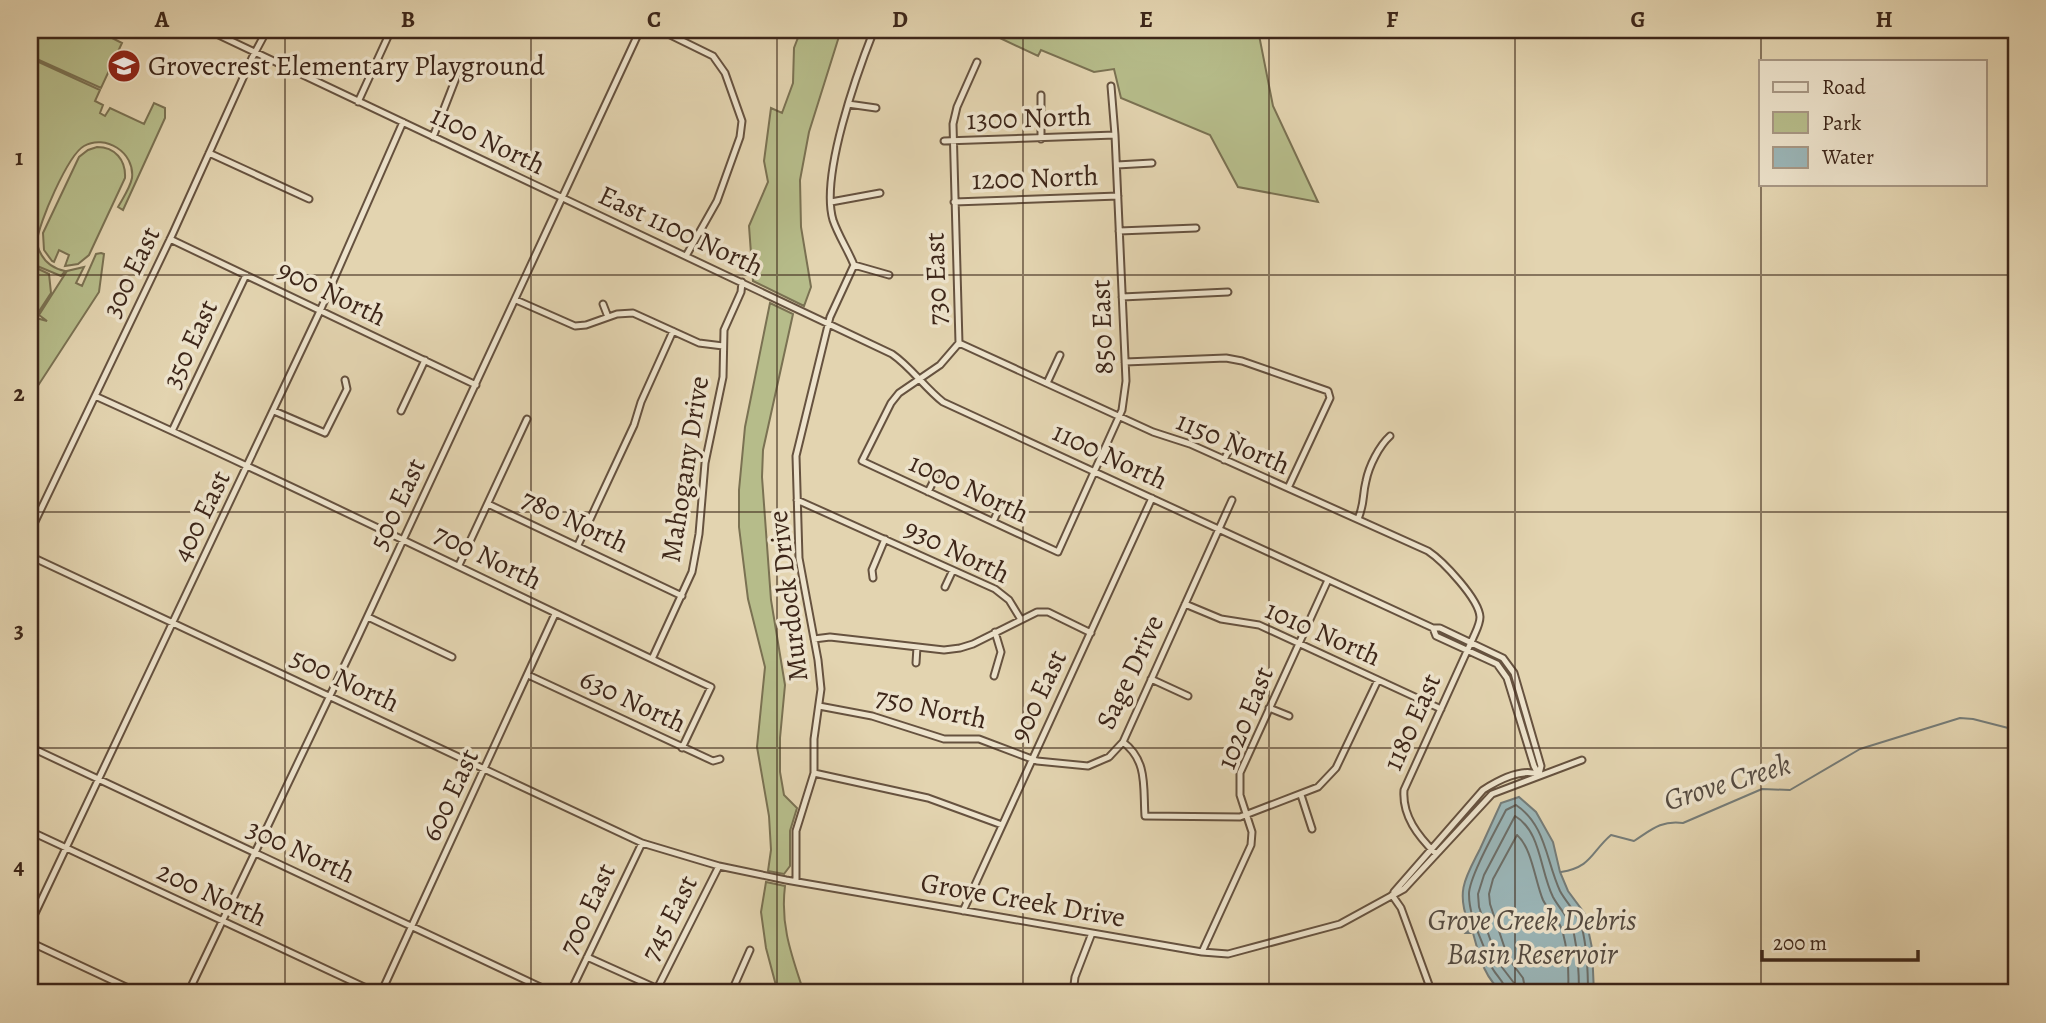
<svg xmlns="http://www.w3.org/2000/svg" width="2046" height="1023" font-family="Alegreya,serif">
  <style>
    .green { fill: #b6bc8a; stroke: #7a7152; stroke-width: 2 }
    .water { fill: #9ab5b7; stroke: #757c78; stroke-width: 2 }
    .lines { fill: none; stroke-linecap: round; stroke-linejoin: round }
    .shore { stroke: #6c6e68; stroke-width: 2 }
    .stream { stroke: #757c78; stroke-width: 2 }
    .minor-casing { stroke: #66523f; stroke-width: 9 }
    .minor { stroke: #ede3cc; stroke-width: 5 }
    .grid { fill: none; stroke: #3d2619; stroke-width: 2; stroke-opacity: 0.55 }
    .labels { text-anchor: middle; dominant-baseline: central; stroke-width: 7; stroke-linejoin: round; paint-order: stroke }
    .poi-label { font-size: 28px; fill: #3d2619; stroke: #ede3cc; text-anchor: start }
    .street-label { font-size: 28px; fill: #3d2619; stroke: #ede3cc }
    .water-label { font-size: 30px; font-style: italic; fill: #544a40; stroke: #ede3cc }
    .neatline { fill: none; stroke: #3d2619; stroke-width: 2.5 }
    .grid-label { font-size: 23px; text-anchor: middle; font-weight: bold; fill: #3d2619 }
  </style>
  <rect width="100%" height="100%" fill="#e3d4b0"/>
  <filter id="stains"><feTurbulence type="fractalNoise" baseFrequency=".00286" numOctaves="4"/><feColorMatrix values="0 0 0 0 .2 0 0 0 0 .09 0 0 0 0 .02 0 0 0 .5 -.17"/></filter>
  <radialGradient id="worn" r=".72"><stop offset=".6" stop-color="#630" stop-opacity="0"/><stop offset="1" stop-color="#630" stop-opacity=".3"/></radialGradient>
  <path class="green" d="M30 30H111L108 36 122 43 101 88 30 56Z
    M801 30H841L809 132 800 180 801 227 811 287 804 306 753 281 749 226 768 182 764 161 771 108 782 113 793 83 794 48Z
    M983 30H1258L1273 106 1318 202 1238 187 1210 135 1121 98 1114 69 1094 72 1041 50 1038 56Z
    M30 58 100 90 95 101 103 105 100 113 105 116 110 108 144 124 154 103 165 108V118L123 210 118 207C123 198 130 188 132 178 135 152 105 134 84 146 68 155 38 224 37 242L30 243Z
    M97 147C115 147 126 160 125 178L89 255 78 264 65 266 69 255 59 250 54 262 52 261 44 250 43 233 79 157 88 150Z
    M37 244C41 259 50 268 65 271L61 276 30 263V245Z
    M101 253 104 254 99 292 30 398V344H32L30 328 36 318 47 321 39 315 67 271 84 267 76 283 82 286 96 254Z
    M30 265 49 274 51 293 30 325Z
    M770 303 793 314 763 450 762 477 771 600 785 685 780 738V772L784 795 797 808 790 831V866L784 874 768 871 771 850 769 816 757 747 765 667 748 599 739 527V490L745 427Z
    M766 882 785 886C780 926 792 956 804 993H778L766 948 761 912Z"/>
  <path class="water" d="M1519 797 1536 812 1553 842 1560 872 1568 891 1585 914 1592 948 1594 993H1504C1484 979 1479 955 1473 933H1466L1470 929H1464L1469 925H1463L1468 922C1456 890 1466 877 1480 849 1487 834 1494 818 1501 803Z"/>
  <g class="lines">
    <path class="shore" d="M1507 993C1506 982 1492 973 1489 961 1482 939 1469 918 1469 894 1469 877 1497 828 1506 810L1516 805C1546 825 1546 861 1560 891 1567 904 1578 913 1582 928 1587 948 1588 972 1588 993
      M1516 993 1514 983 1498 962 1479 907 1478 894 1484 875 1515 816C1541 831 1540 871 1553 897 1560 910 1571 919 1574 934 1578 953 1579 974 1579 993
      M1526 993 1523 978 1508 958 1490 904 1489 894 1493 879 1517 835C1532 848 1535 881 1543 900 1549 912 1560 920 1563 933 1568 952 1569 974 1568 993"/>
    <path class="stream" d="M1561 872C1592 867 1591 852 1611 835L1634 841C1651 830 1661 820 1683 823L1762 789 1790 790 1860 749 1960 718 1973 719 2016 730"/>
    <defs>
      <path id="minor" d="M208 30 892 354C911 367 924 387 943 402L1433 628H1440L1503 658 1514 673 1541 766 1539 774
        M660 30 713 56 725 73 742 121 740 137 717 201 686 256
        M898 30 907 34 913 30
        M977 62 957 107 953 124 959 343 940 365 899 393 891 403 862 461 1058 552 1122 410 1126 381 1115 135 1111 86
        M1041 95V139
        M358 102 391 30
        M848 104 876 108
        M433 137 461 65
        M944 141 1115 135
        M209 153 309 199
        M1117 165 1152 163
        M831 202 880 193
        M954 202 1118 196
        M1119 231 1196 228
        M170 239 476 385
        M854 265 889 275
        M1122 297 1228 292
        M516 300 575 326 586 325 617 314 633 313 699 343 723 346
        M603 304 608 317
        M959 343 1153 432 1190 444 1428 551C1443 561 1479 599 1480 617 1480 624 1476 631 1473 638L1404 790C1402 816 1418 836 1436 854
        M1125 362 1226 358 1242 361 1328 391 1330 398 1288 488
        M1047 383 1060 355
        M95 396C302 489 505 590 711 687L682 748
        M274 411 325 433 347 389 345 380
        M401 411 425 360
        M172 431 246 275
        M1224 460 1236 435
        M928 492 936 476
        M797 500 995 589 1009 600 1020 618
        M488 504 682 596
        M1358 519C1365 502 1362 497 1366 481 1369 466 1379 446 1390 436
        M993 522 1000 506
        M30 532 173 233 252 58 267 30
        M578 545 634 425 641 402 673 331
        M30 556 642 843 719 866 786 880 1202 952 1228 954 1340 924 1404 889 1492 794 1582 760
        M459 565 527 419
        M873 578 872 570 885 539
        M945 587 953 570
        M1185 604 1221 619 1259 625 1441 709
        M368 617 452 657
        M1433 628 1436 636 1497 664 1507 678 1534 766 1539 775
        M814 639 830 637 944 650 960 648 973 644 1037 612H1048L1091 633
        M652 659 692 572 699 534 705 463 723 377 724 330 741 292 742 282
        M916 663 917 647
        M528 675 713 761 720 759
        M994 676 1001 652 995 632
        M1151 679 1188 696
        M819 706 872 716 944 739H979L1037 761 1088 766 1109 757 1123 742 1232 500
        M1269 708 1289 716
        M1123 742C1148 761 1143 787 1145 816L1240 817 1318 787 1336 768 1378 680
        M30 747 553 993
        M814 773 928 798 1002 825
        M1301 795 1312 829
        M30 831 377 993
        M796 881V831L814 773V739L821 689 818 660 799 558 796 456 830 317 854 265C848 250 838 235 833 220 820 176 857 73 874 30
        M1394 892 1483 790C1497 781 1523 767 1539 775
        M1392 895 1401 908 1432 993
        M963 911 1152 498
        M30 924 320 311 403 122
        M30 942 139 993
        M1202 952 1251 845 1252 832 1240 795V773L1328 580
        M587 957 667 993
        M657 989 719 866
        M188 993 357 639 640 30
        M381 993 555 614
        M570 993 642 843
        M731 993 750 950
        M1073 993 1075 977 1092 933"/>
    </defs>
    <use href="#minor" class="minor-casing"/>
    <use href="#minor" class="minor"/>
  </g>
  <path class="grid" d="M285 30V993M531 30V993M777 30V993M1023 30V993M1269 30V993M1515 30V993M1761 30V61M1761 184V993M30 275H2016M30 512H2016M30 748H2016"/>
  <defs>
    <symbol id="school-disc" viewBox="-11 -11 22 22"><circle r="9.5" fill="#8f2418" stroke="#ede3cc"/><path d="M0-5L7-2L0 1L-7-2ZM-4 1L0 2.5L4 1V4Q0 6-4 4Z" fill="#fff"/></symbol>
  </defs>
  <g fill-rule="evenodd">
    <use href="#school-disc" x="105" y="47" width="38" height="38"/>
  </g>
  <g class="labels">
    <g class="poi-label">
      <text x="148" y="66">Grovecrest Elementary Playground</text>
    </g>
    <g class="street-label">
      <text transform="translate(1029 118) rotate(-2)">1300 North</text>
      <text transform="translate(488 140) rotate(26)">1100 North</text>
      <text transform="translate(1035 178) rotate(-2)">1200 North</text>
      <text transform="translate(681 231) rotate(25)">East 1100 North</text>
      <text transform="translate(131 272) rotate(-64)">300 East</text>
      <text transform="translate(936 279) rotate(-92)">730 East</text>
      <text transform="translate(332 293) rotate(26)">900 North</text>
      <text transform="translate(1102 327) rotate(-92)">850 East</text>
      <text transform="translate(190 344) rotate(-65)">350 East</text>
      <text transform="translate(1233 443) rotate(23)">1150 North</text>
      <text transform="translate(1110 456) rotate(25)">1100 North</text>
      <text transform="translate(685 469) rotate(-81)">Mahogany Drive</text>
      <text transform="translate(969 488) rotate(25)">1000 North</text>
      <text transform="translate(397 504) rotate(-65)">500 East</text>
      <text transform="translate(201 516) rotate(-64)">400 East</text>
      <text transform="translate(575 521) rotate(25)">780 North</text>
      <text transform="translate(957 551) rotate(26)">930 North</text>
      <text transform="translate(488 557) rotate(26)">700 North</text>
      <text transform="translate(788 596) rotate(-97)">Murdock Drive</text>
      <text transform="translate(1323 633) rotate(24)">1010 North</text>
      <text transform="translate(1130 672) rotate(-65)">Sage Drive</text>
      <text transform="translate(345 680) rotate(25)">500 North</text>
      <text transform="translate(1038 696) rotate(-65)">900 East</text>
      <text transform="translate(633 701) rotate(25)">630 North</text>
      <text transform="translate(931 708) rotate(12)">750 North</text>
      <text transform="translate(1245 718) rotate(-68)">1020 East</text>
      <text transform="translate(1412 722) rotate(-66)">1180 East</text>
      <text transform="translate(450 795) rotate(-65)">600 East</text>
      <text transform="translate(301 851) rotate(25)">300 North</text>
      <text transform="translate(212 894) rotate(25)">200 North</text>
      <text transform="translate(1023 900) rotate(10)">Grove Creek Drive</text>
      <text transform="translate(587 909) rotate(-65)">700 East</text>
      <text transform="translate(669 918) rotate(-63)">745 East</text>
    </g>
    <g class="water-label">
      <text transform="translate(1727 782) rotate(-17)">Grove Creek</text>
      <text x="1532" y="920">Grove Creek Debris<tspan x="1532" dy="34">Basin Reservoir</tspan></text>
    </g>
  </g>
  <rect width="2046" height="1023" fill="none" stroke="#e3d4b0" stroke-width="77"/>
  <rect x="1759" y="60" width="228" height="126" fill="#ede3cc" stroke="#a79784" stroke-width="2"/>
  <rect x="1773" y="82" width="35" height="10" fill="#ede3cc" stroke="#a79784" stroke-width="2"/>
  <text x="1822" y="94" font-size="21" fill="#3d2619">Road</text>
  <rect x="1773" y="112" width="35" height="21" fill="#b6bc8a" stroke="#a79784" stroke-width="2"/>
  <text x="1822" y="130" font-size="21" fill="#3d2619">Park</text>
  <rect x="1773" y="147" width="35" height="21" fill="#9ab5b7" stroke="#a79784" stroke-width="2"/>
  <text x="1822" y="164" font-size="21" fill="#3d2619">Water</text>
  <path d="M1762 950v10h156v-10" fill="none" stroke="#3d2619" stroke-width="3.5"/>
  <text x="1773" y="950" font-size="21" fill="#3d2619" stroke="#ede3cc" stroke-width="5" paint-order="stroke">200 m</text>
  <rect x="38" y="38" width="1970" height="946" class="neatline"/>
  <g class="grid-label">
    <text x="162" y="27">A</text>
    <text x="408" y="27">B</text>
    <text x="654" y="27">C</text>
    <text x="900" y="27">D</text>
    <text x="1146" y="27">E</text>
    <text x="1392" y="27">F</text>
    <text x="1638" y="27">G</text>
    <text x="1884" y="27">H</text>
    <text x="19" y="165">1</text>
    <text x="19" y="401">2</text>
    <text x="19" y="638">3</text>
    <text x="19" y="874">4</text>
  </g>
  <rect width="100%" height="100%" filter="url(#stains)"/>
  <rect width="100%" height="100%" fill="url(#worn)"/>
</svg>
